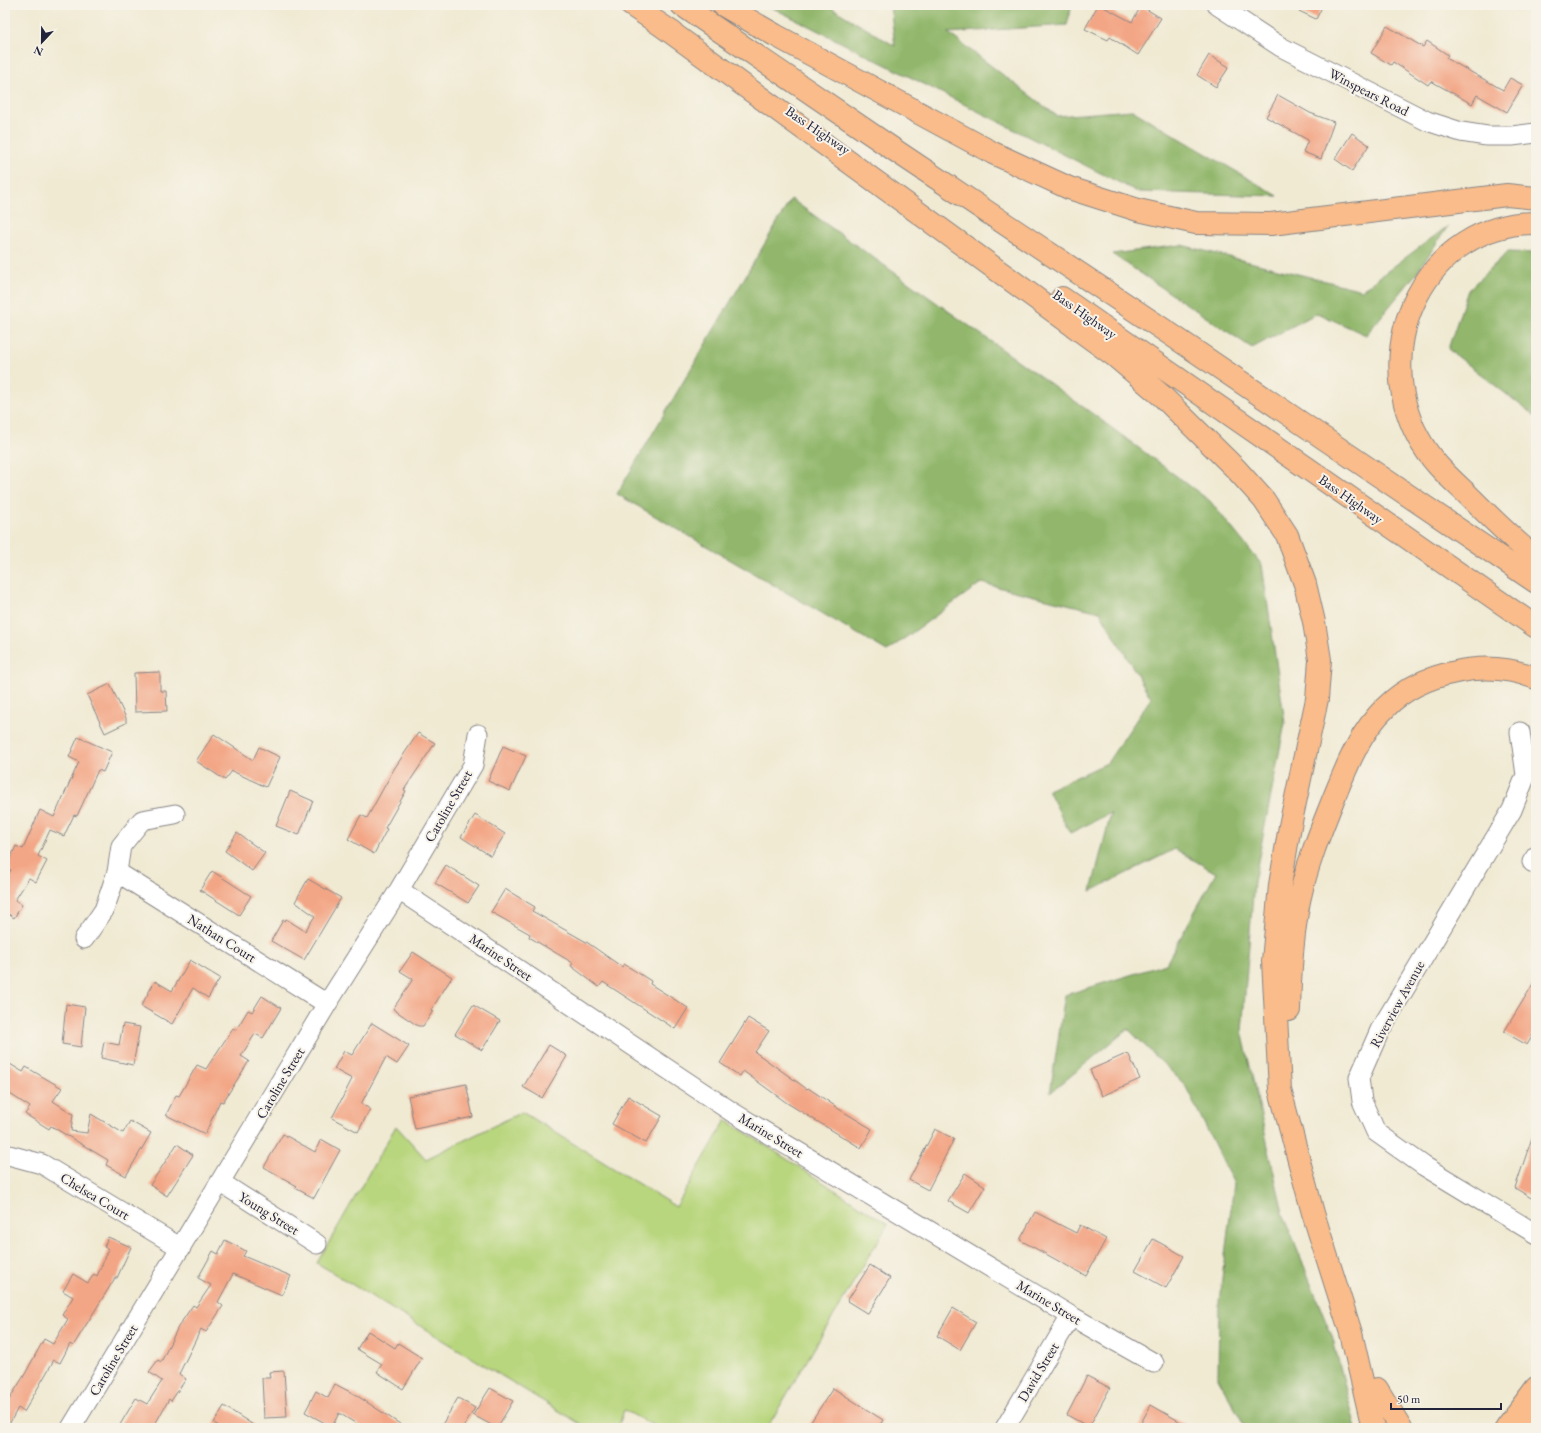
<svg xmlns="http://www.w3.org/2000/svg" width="1541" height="1433" font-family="'EB Garamond',serif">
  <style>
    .green { fill: #b8d67d; stroke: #6d7c5c }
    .forest { fill: #92b76c; stroke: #5a6c54 }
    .building { fill: #f3a685 }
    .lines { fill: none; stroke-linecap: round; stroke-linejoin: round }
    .minor-casing { stroke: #898687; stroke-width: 21 }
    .highway-casing { stroke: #898687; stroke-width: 24 }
    .minor { stroke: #fff; stroke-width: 19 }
    .highway { stroke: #f9bc8a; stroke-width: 22 }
    .labels { text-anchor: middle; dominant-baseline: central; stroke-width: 4; stroke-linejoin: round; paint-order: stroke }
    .street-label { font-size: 14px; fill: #22223b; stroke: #f7f3e8 }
  </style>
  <rect width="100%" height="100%" fill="#f7f3e8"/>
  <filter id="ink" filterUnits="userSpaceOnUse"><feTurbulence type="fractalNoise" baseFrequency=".025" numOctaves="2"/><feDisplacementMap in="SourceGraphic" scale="8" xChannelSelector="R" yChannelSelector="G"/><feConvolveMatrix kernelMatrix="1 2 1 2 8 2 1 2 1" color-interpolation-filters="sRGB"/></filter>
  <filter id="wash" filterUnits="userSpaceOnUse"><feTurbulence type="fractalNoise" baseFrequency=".012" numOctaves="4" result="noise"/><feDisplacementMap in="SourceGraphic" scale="16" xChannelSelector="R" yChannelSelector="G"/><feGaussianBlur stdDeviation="0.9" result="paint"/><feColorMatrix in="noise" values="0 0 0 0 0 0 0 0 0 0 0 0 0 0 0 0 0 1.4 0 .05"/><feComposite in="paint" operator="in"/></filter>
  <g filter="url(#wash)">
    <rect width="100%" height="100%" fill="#f0ead3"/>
    <path class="green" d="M522 1112 676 1207 726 1120 888 1224 767 1428H658L624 1410 618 1428H587L317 1263 396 1126 426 1159Z"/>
    <path class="forest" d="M767 5H827L895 46 890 5H1072L1067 25 948 33 1057 116 1132 110 1278 196 1138 192Z
      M791 199 1093 414 1210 501 1262 565 1285 723 1254 882 1242 1031 1283 1213 1332 1336 1356 1428H1246L1218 1378 1219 1302 1234 1184 1185 1085 1128 1029 1050 1093 1065 995 1166 964 1216 873 1175 849 1091 891 1111 813 1070 833 1048 790 1107 763 1151 698 1100 612 981 583 887 651 617 494Z
      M1448 226 1416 274 1366 335 1317 313 1252 348 1112 254 1181 245 1362 290Z
      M1508 252 1536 253V417L1448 349 1468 290Z"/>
    <g id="blocks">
      <path class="building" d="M1098 5H1100L1132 22 1141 6 1161 18 1138 55 1110 37 1108 40 1085 29Z
        M1286 5H1323L1316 19Z
        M1387 26 1423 47 1427 41 1448 55 1446 58 1503 90 1510 78 1523 85 1507 112 1477 95 1472 104 1431 81 1428 85 1393 62 1391 65 1371 53Z
        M1209 55 1229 67 1216 87 1197 75Z
        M1278 95 1310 113 1334 122 1321 159 1303 152 1308 140 1266 117Z
        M1352 133 1369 145 1352 171 1335 159Z
        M160 672V691H166L167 711 135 712 134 673Z
        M110 684 126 718V723L105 733 87 695Z
        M418 733 435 743 404 790 406 791 385 828 387 829 374 854 348 839 361 815 367 818 394 769Z
        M214 734 253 760 259 747 280 757 266 787 232 771 225 780 196 761Z
        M78 737 112 752 103 772 98 770 77 816 74 815 64 836 50 830 38 856 47 861 36 882 29 878 15 900 22 905 14 918 7 913 5 915V879L11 870 6 867 16 846 23 849 40 810 54 817 79 762 69 757Z
        M503 746 526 756 510 791 488 781Z
        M290 791 313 801 299 835 276 826Z
        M475 815 505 834 491 856 461 837Z
        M237 833 265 853 252 871 225 851Z
        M446 865 479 886 468 903 435 883Z
        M212 871 251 896 239 915 200 890Z
        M308 879 341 898 304 960 271 941 283 920 285 921 286 919 305 931 315 916 295 902Z
        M505 889 535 907 532 911 588 943 622 967 624 964 651 981 650 984 688 1008 675 1029 603 982 599 987 571 966 573 963 529 937 530 934 491 912Z
        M413 952 452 977 431 1010 433 1011 423 1026H418L393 1009 413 979 400 971Z
        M190 960 220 978 208 998 193 988 172 1024 141 1006 155 981 172 991Z
        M1536 979V1030L1527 1045 1504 1032Z
        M262 996 281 1008 263 1038 255 1034 241 1056 249 1061 223 1102 220 1101 205 1134 166 1115 176 1095 179 1096 197 1065 206 1069 233 1028 236 1030 248 1010 252 1012Z
        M66 1004 85 1007 81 1047 62 1044Z
        M473 1005 500 1021 482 1050 455 1034Z
        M748 1018 769 1031 755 1052 807 1089 808 1088 835 1106H834L872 1129 861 1148 787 1103 743 1071 740 1076 720 1063Z
        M372 1023 409 1046 397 1064 386 1057 361 1104 370 1109 358 1132 332 1118 352 1079 334 1069 344 1051 352 1055Z
        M123 1024 140 1027 133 1065 101 1058 104 1042 119 1045Z
        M549 1045 567 1056 542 1098 523 1087Z
        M1128 1053 1140 1079 1102 1096 1090 1070Z
        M5 1061 23 1072 26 1067 62 1088 53 1101 73 1114 71 1131 87 1133 91 1114 123 1133 130 1121 151 1133 126 1176 106 1165 108 1160 51 1126 49 1129 25 1114 30 1107 7 1092 9 1088 5 1086Z
        M466 1084 473 1117 415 1129 408 1096Z
        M628 1096 662 1116 646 1143 612 1124Z
        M935 1129 954 1139 928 1190 909 1180Z
        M1534 1132H1536V1201L1515 1188Z
        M283 1134 315 1152 321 1139 340 1150 314 1198 295 1188 297 1186 264 1167Z
        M177 1144 193 1155 167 1196 150 1185Z
        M965 1173 985 1186 969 1213 948 1201Z
        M1035 1212 1076 1233 1080 1225 1106 1239 1086 1276 1020 1240Z
        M108 1237 131 1247 117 1278H115L73 1346 70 1344 60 1363 54 1360 24 1412 18 1408 7 1428H5V1406L25 1374 44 1339 53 1344 68 1319 62 1315 73 1297 63 1291 73 1274 88 1283 94 1274 97 1276 109 1249 104 1247Z
        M1153 1239 1184 1256 1166 1288 1135 1271Z
        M225 1240 246 1251 243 1256 291 1276 282 1295 233 1274 218 1302 223 1306 206 1332 201 1329 179 1374 186 1379 171 1401 169 1399 153 1428H118L136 1398 147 1404 162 1381 149 1372 158 1360 161 1362 178 1327 193 1305 196 1307 211 1285 198 1278 213 1251 218 1254Z
        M870 1265 890 1278 868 1314 847 1301Z
        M953 1308 976 1322 960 1350 937 1336Z
        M368 1331 395 1348 398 1343 422 1358 403 1389 377 1372 382 1364 357 1349Z
        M284 1371 287 1417 264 1418 262 1378H270L269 1372Z
        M1087 1376 1110 1388 1089 1427 1067 1415Z
        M335 1384 356 1395 406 1428H363L339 1413 332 1427 305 1412 316 1391 328 1398Z
        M490 1388 513 1401 497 1428 473 1415Z
        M833 1388 883 1420 878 1428H807Z
        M458 1398 475 1408 463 1428H440Z
        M1151 1405 1191 1428H1138Z
        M224 1406 258 1428H222L214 1423Z"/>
    </g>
  </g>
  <g filter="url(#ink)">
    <use href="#blocks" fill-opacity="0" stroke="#898687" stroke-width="1"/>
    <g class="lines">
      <defs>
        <path id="minor" d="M1217 5 1281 47 1427 121 1461 132 1487 136H1512L1536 133
          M1520 732 1526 775 1512 810 1380 1030 1359 1078 1362 1101 1376 1132 1424 1166 1536 1234
          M1536 856 1532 862 1536 864
          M117 872 327 1004
          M399 890 732 1112 1071 1316 1154 1363
          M84 939 104 910 117 872 121 846 142 820 175 814
          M5 1154 42 1164 181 1248
          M220 1182 317 1244
          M71 1428 220 1182 327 1004 399 890 473 765 478 734
          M1005 1428 1071 1316"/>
        <path id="highway" d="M631 5 673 33
          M682 5 893 149 1170 334 1536 582
          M723 5 775 35 993 153 1069 188 1138 210 1196 223 1271 224 1507 195 1536 198
          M661 25 1115 356 1162 396 1236 469 1264 500 1287 535 1305 584 1314 622 1320 660 1317 699 1290 826 1280 885 1273 961 1280 1090 1313 1213 1351 1333 1373 1428
          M1536 223C1426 223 1369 345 1418 437 1432 463 1449 477 1469 496 1491 518 1512 539 1536 558
          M1062 298 1536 627
          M1289 1010C1290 973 1292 937 1299 901 1307 864 1321 830 1335 795 1348 763 1361 731 1386 707 1405 688 1430 677 1456 672 1483 666 1510 668 1536 678
          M1377 1389 1401 1428
          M1506 1428 1536 1388
          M1526 1428 1536 1406"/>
      </defs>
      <use href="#minor" class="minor-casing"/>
      <use href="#highway" class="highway-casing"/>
      <use href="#minor" class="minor"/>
      <use href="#highway" class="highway"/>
    </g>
  </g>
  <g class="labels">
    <g class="street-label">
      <text transform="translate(1369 92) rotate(27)">Winspears Road</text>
      <text transform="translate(818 130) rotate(34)">Bass Highway</text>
      <text transform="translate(1085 314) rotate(35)">Bass Highway</text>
      <text transform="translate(1351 499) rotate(35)">Bass Highway</text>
      <text transform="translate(448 806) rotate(-60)">Caroline Street</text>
      <text transform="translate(222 938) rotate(32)">Nathan Court</text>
      <text transform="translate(501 957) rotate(34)">Marine Street</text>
      <text transform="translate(1397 1004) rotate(-61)">Riverview Avenue</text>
      <text transform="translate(280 1083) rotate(-59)">Caroline Street</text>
      <text transform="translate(771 1135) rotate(31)">Marine Street</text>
      <text transform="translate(95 1196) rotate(31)">Chelsea Court</text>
      <text transform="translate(269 1213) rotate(32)">Young Street</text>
      <text transform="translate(1049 1302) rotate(31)">Marine Street</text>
      <text transform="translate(113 1360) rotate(-59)">Caroline Street</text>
      <text transform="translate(1038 1372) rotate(-59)">David Street</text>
    </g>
  </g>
  <rect width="1541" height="1433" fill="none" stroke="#f7f3e8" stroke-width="20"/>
  <g transform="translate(42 42) rotate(202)" stroke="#f7f3e8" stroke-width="3" paint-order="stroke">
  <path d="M0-3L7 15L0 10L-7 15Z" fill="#22223b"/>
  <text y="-6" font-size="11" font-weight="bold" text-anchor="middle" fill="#22223b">N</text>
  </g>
  <path d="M1391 1403v6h110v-6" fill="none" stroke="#22223b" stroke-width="2"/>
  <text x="1397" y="1403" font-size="12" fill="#22223b" stroke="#f7f3e8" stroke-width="3" paint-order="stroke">50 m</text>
</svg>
